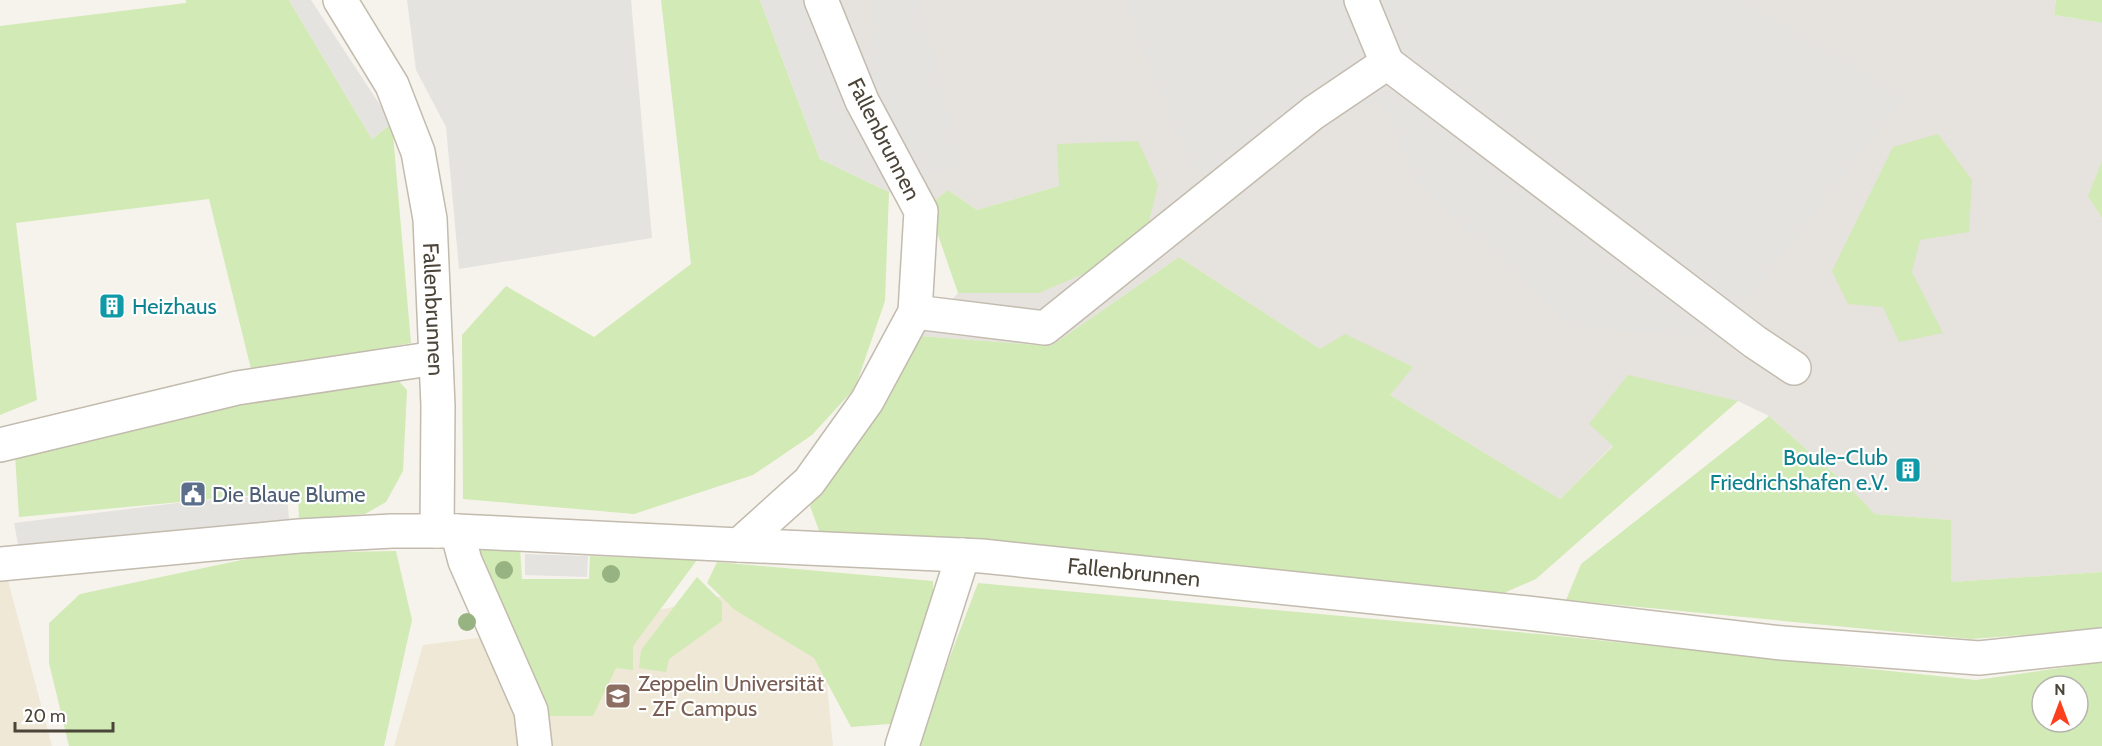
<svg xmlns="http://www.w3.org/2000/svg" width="2102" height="746" font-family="Cabin,sans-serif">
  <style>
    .industrial { fill: #e6e2dd }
    .education { fill: #efe8d6 }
    .green { fill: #d2eab5; fill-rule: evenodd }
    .parking { fill: #e5e3e0 }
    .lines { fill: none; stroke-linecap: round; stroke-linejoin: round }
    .minor-casing { stroke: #c2bbae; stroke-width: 36 }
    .minor { stroke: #fff; stroke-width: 33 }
    .tree { fill: #97b381 }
    .labels { text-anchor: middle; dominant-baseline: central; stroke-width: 4.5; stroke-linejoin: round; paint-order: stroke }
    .street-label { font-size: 22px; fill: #4b4439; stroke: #fff }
    .culture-label { font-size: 22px; fill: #0d838f; stroke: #fff; text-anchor: start }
    .service-label { font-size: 22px; fill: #4e5e75; stroke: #fff; text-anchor: start }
    .education-label { font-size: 22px; fill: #785e54; stroke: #fff; text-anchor: start }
  </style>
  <rect width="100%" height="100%" fill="#f6f3ec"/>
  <path class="industrial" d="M814 0H2056L2054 15 2102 23V161L2089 196 2102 218V572L1951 582V520L1875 514 1852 490 1769 416 1738 401 1613 445 1560 499 1390 395 1412 366 1320 349 1179 257 1051 346 921 336 958 293H1039L1059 186 977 210 948 190 928 206 889 192Z"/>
  <path class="education" d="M0 558H2L52 746H0Z
    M762 587 823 644 833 746H394L423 645 610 621Z"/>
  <path class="green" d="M186 0H289L372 139 392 123 411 343 252 373 209 199 16 223 37 400 0 415V26L186 3Z
    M661 0H760L820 159 889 192 885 301 855 388 812 435 753 475 634 514 463 499 462 335 506 286 594 337 691 264Z
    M2056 0H2102V23L2054 15Z
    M1938 134 1972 180 1969 232 1920 240 1912 272 1943 333 1899 342 1883 307 1848 304 1832 271 1893 147Z
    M1138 141 1158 185 1148 225 1118 259 1039 293H958L928 206 948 190 977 210 1059 186 1057 144Z
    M2102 161V218L2088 196Z
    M1179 257 1320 349 1345 334 1413 367 1390 395 1560 499 1613 446 1589 424 1628 375 1738 401 1536 579 1497 596 1013 542 821 536 810 506 836 474 921 336 1051 346Z
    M393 375 407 390 403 471 386 502 365 514 299 520 298 491 19 517 15 455 200 413Z
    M1769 416 1852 490 1875 514 1951 520V582L2102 572V629L1971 639 1566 600 1581 564Z
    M479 547 520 549 522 579H589L590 556 697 560 633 646V670L616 668 593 716H542Z
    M396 551 412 620 384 746H69L49 663V623L80 594 275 553Z
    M717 562 933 581V600L901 723 851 727 814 658 735 610 707 583Z
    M697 577 722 602V621L669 659 666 672 639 668 641 650Z
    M978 583 1539 634 1976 680 2102 662V746H916ZM2042 686H2078V722H2042Z"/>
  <path class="parking" d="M289 0H311L392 123 372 139Z
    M407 0H631L652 238 459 269 446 127 416 70Z
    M760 0H814L889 192 820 159Z
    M873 0H919L964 165 915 179 862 61 875 34Z
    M1125 0H1744L1906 95 1718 339 1571 326 1413 179 1381 103 1321 120 1249 183 1190 167 1135 34Z
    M287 494 289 519 19 549 14 523 185 502Z
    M525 554 588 556 587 577 525 575Z"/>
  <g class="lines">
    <defs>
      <g id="minor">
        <path id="s1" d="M340 0 392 85 418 152 430 219 438 406 437 531"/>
        <path d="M1387 63 1755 342 1794 368"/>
        <path d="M915 312 1045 328 1313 113 1387 63 1361 0"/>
        <path d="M0 445 237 388 436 358"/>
        <path d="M457 531 465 561 531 711 535 746"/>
        <path id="s2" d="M739 545 982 556 1527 613 1782 643 1979 658 2102 645"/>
        <path d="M0 564 299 536 392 531H457L739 545 809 482 867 401 915 312 921 211 862 101 821 0"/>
        <path d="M902 746 963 555"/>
      </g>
    </defs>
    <use href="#minor" class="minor-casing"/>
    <use href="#minor" class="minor"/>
  </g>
  <g class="tree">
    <circle cx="504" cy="570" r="9"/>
    <circle cx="611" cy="574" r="9"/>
    <circle cx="467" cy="622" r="9"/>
  </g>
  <defs>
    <symbol id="building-square" viewBox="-11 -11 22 22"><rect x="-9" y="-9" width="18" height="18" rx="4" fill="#0f9aa8" stroke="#fff"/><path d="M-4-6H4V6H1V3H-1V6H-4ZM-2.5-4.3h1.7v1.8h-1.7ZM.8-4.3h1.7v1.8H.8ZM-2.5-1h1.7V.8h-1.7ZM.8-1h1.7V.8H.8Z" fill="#fff"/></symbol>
    <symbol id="civic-square" viewBox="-11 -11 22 22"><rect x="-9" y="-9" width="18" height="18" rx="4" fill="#5c6f8a" stroke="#fff"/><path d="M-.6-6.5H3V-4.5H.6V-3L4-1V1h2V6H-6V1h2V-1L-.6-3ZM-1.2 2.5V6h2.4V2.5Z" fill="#fff"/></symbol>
    <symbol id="university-square" viewBox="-11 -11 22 22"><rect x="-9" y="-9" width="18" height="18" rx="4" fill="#8d6e63" stroke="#fff"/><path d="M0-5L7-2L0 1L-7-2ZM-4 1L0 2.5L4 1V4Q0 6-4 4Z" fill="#fff"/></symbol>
  </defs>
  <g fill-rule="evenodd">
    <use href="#building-square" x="97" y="291" width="30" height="30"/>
    <use href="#building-square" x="1893" y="455" width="30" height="30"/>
    <use href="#civic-square" x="178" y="479" width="30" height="30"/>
    <use href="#university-square" x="603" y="681" width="30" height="30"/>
  </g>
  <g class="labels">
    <g class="street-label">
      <text transform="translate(884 139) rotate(63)">Fallenbrunnen</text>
      <text stroke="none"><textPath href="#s1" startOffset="330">Fallenbrunnen</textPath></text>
      <text stroke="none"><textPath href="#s2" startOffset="396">Fallenbrunnen</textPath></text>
    </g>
    <g class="culture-label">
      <text x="132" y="306">Heizhaus</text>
      <text x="1888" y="457" text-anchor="end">Boule-Club<tspan x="1888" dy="25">Friedrichshafen e.V.</tspan></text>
    </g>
    <g class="service-label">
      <text x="212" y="494">Die Blaue Blume</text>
    </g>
    <g class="education-label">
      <text x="638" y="683">Zeppelin Universität<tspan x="638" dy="25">- ZF Campus</tspan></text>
    </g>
  </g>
  <g transform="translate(2060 704)"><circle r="28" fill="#ffffff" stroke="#b7b4b0" stroke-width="1.5"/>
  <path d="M0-4.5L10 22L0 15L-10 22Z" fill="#fc3f1d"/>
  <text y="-9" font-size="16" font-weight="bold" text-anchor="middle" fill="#4b4439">N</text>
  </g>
  <path d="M15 722v9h98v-9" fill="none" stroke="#4b4439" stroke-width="3"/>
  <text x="24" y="722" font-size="18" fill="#4b4439" stroke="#ffffff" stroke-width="4.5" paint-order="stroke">20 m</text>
</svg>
